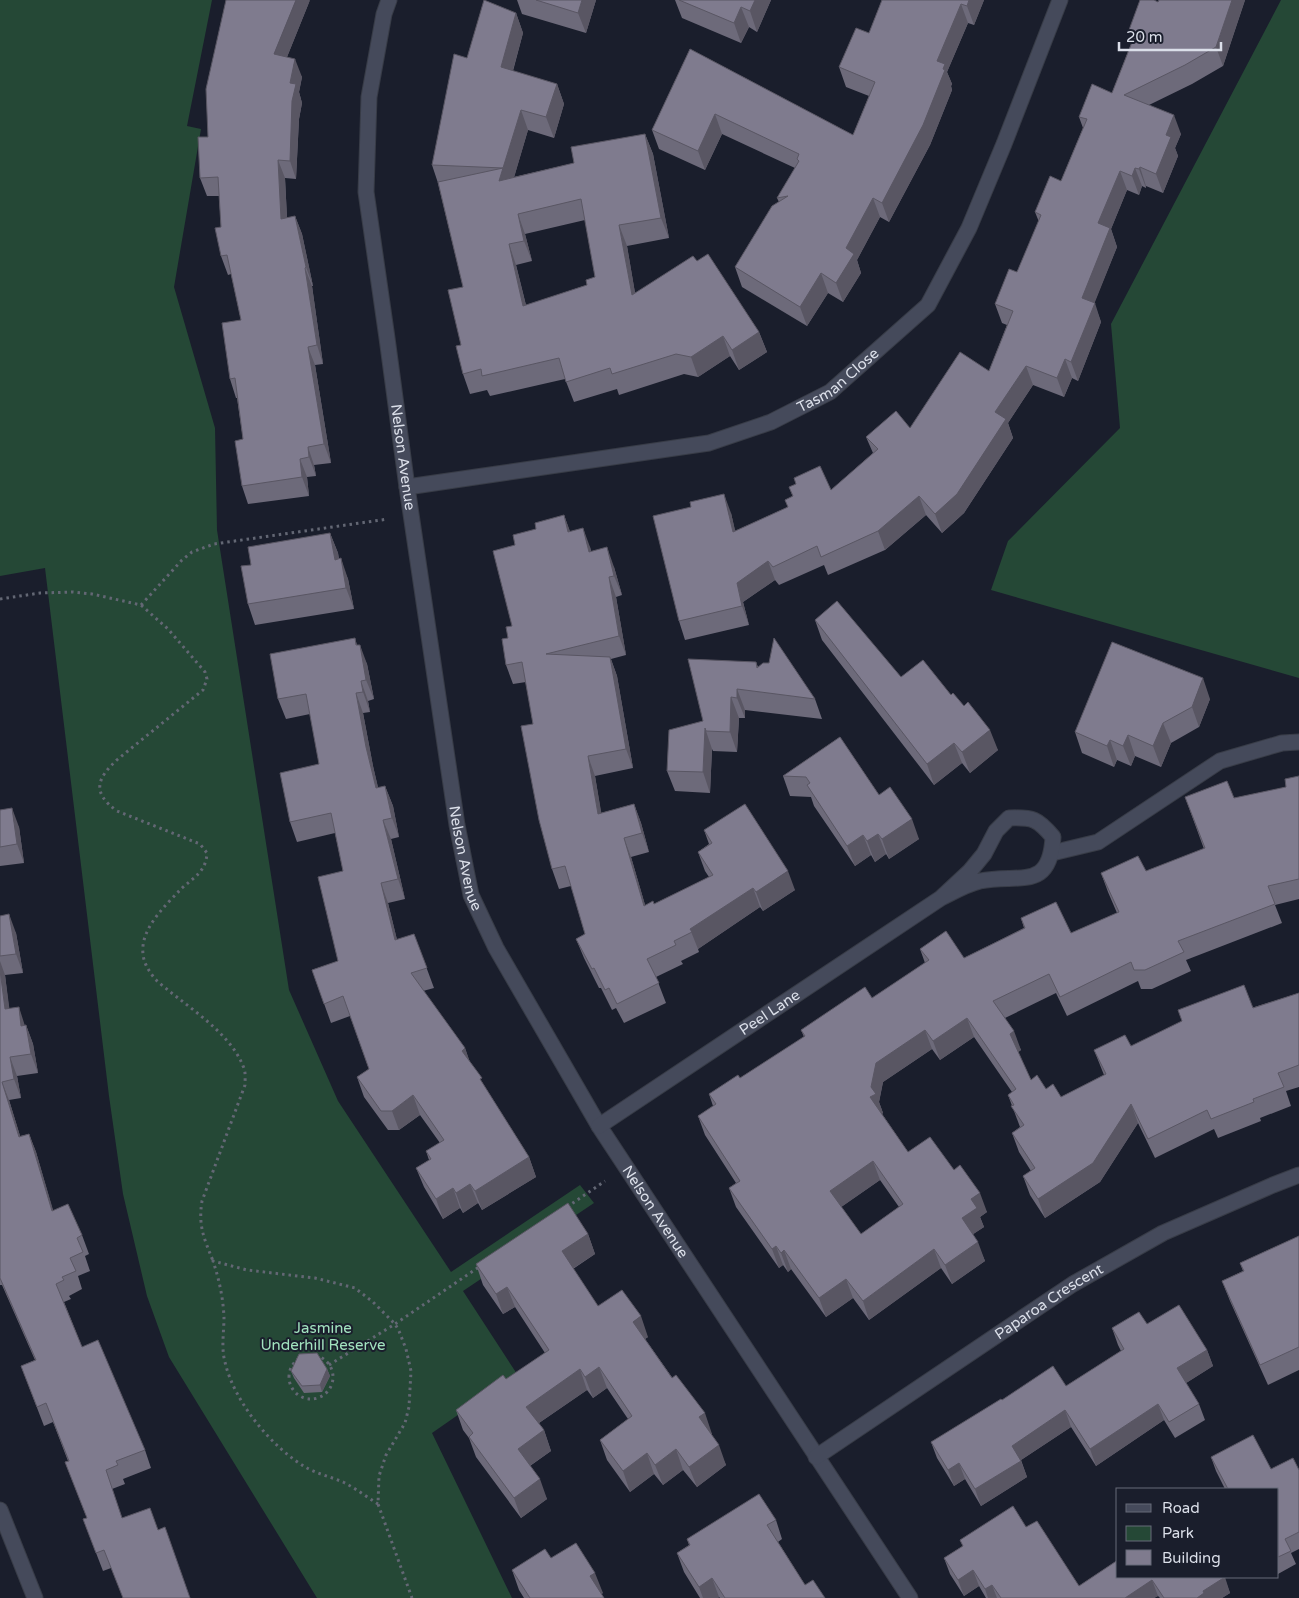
<svg xmlns="http://www.w3.org/2000/svg" width="1299" height="1598" font-family="'Varela Round',sans-serif">
  <style>
    .green { fill: #254836 }
    .lines { fill: none; stroke-linecap: round; stroke-linejoin: round }
    .minor-casing { stroke: #383c47; stroke-width: 17 }
    .path { stroke: #636774; stroke-width: 3; stroke-dasharray: 2.5 4; stroke-linecap: butt }
    .minor { stroke: #454a5b; stroke-width: 15 }
    .wall { fill: #6d6a7a; fill-rule: evenodd }
    .shaded-wall { fill: #595663 }
    .building { fill: #7f7b8e; stroke: #595663; fill-rule: evenodd }
    .labels { text-anchor: middle; dominant-baseline: central; stroke-width: 4; stroke-linejoin: round; paint-order: stroke }
    .street-label { font-size: 15px; fill: #dbdfe9; stroke: #1a1e2c }
    .park-label { font-size: 15px; fill: #a2e3bf; stroke: #1a1e2c }
  </style>
  <rect width="100%" height="100%" fill="#1a1e2c"/>
  <path class="green" d="M0 0H212L187 126 201 129 174 287 215 428 217 530 289 990 338 1101 451 1272 580 1185 594 1203 463 1291 517 1374 432 1433 512 1598H317L169 1357 147 1296 123 1194 109 1096 45 568 0 576Z
    M1281 0H1299V678L991 590 1008 541 1120 428 1111 324Z"/>
  <g class="lines">
    <defs>
      <g id="minor">
        <path id="s1" d="M389 0 384 14 369 97 366 192 387 338 407 487 457 825 471 895 496 948 599 1126 910 1598"/>
        <path id="s2" d="M407 487 709 443 771 422 830 392 928 305 969 228 1004 144 1060 0"/>
        <path d="M1052 853 1098 842 1220 761 1282 743 1299 742"/>
        <path id="s3" d="M599 1126 941 898 970 871 984 854 996 831 1009 818C1033 817 1038 819 1053 837 1050 892 1019 873 980 881 967 884 953 892 941 898"/>
        <path id="s4" d="M816 1457 1073 1284 1163 1233 1273 1185 1299 1175"/>
        <path d="M0 1510 35 1598"/>
      </g>
    </defs>
    <use href="#minor" class="minor-casing"/>
    <path class="path" d="M0 599 40 593 73 592 92 594 141 605 168 629 205 672 207 679 203 690 118 759C97 778 91 792 117 811L200 844 207 853C206 872 194 877 181 889 165 906 140 929 143 954 144 964 149 971 155 979 182 1004 229 1030 243 1066 246 1071 245 1079 245 1085L202 1201C198 1226 204 1238 213 1261
      M141 605 182 560 192 552 214 544 388 519
      M567 1207 605 1181
      M289 1377a22 22 0 1 1 44 0a22 22 0 1 1-44 0Z
      M329 1365 395 1324 479 1267
      M378 1504C367 1497 355 1488 343 1482 331 1477 318 1474 307 1468 272 1448 234 1402 225 1362 221 1348 224 1332 224 1317 223 1297 219 1279 213 1261L247 1270 315 1278 355 1288 373 1302 395 1324 399 1331 406 1349 411 1371 409 1407 405 1423 386 1455 379 1476 378 1504 412 1598"/>
    <use href="#minor" class="minor"/>
  </g>
  <path class="wall" d="M310 0 287 57 302 77 299 92 302 103 299 119 296 179 285 178 287 218 295 216 302 234 313 286H312L323 364 315 365 331 463 314 465 316 476 307 477 309 496 248 504 242 486 243 439 237 398H236L230 379 241 320 231 274 228 275 221 256V227L219 196H207L200 178Z
    M517 0H596L586 33 522 14Z
    M675 0H771L757 32 749 27 741 43 682 18Z
    M882 0H984L974 25 968 23 947 72 952 84 951 86 952 90 930 145 889 222 880 217 857 260 861 273 843 302 828 293 807 326 742 287 735 267 779 202 777 198 795 168 722 134 705 170 659 149 652 130 690 49 853 135 869 96 846 87 839 67 869 33Z
    M1245 0 1223 66 1192 84 1149 105 1181 134 1175 148 1178 156 1163 193 1146 186V188L1142 186 1139 195 1127 190 1111 229 1117 247 1094 303 1101 322 1078 381 1072 378 1064 397 1033 385 1008 423 1013 438 964 513 942 533 926 515 885 550 828 575 824 565 779 585 775 580 743 602 749 625 685 640 679 621 731 513 735 531 788 507 785 500 793 497 789 487 831 490 873 453 866 437 910 428 989 371 1007 325 1002 323 995 304 1017 272 1039 222 1035 212 1061 181 1083 128 1079 117 1112 93 1133 39 1129 30 1158 2Z
    M516 13 523 33 513 71 557 84 564 104 554 138 528 130 514 177 574 163 645 134 653 154 669 238 627 246 635 293 697 261 759 332 767 352 739 370 730 356 698 377 684 374 619 395 617 389 574 402 565 379 490 396 487 390 470 394 463 374 461 345 463 287 438 183 432 165 467 58ZM585 220 595 277 587 285 526 305 516 265 532 261 525 234Z
    M564 515 570 532 590 547 591 551 614 567 622 595 616 597 626 655 611 659 617 676 633 768 595 776 601 813 634 804 641 823 649 852 631 857 645 905 654 904 709 877 705 871 698 852 709 844 704 830 795 890 763 911 760 907 698 949 699 952 681 961 683 964 656 977 666 1003 624 1023 616 1008 612 1010 601 988H599L584 958 576 939 585 934 571 886 559 889 552 869 533 724 526 682 513 684 506 665 508 638 512 626 515 545Z
    M330 533 338 553 339 559 348 579 354 609 255 625 248 604 251 565Z
    M815 620 901 677 951 695 998 750 970 773 962 763 934 785 822 640Z
    M355 638 357 645 367 664 374 699 368 701 370 712 363 713 373 766 378 788 385 786 393 806 399 837 391 839 405 899 388 903 397 940 414 934 434 988 423 991 465 1048 470 1063 529 1157 536 1177 482 1210 478 1203 463 1213 460 1208 443 1219 424 1187 416 1168 429 1160 426 1151 440 1143 420 1115 399 1130H388L364 1097 357 1077 369 1069 350 1016 331 1023 312 970 338 961 343 871 335 833 297 842 290 822 319 764 310 714 286 719 278 699Z
    M756 662 758 667 815 699 822 719 745 710V718H739L737 752 713 751 712 749 710 793 675 791 667 771 703 721Z
    M1210 699 1199 727 1171 743 1161 767 1135 756 1131 766 1117 760 1114 767 1082 753 1075 732Z
    M840 737 879 795 919 839 889 859 886 854 875 862 871 855 855 866 814 806 811 797 790 796 783 776Z
    M1299 776V899L1275 905 1282 923 1186 960 1191 971 1152 989H1141L1138 981 1067 1016 1056 993 1005 1018 1021 1050 1018 1052 1031 1080 1046 1089 1061 1097 1104 1075 1094 1050 1131 1046 1299 993V1087L1286 1091 1291 1106 1260 1118 1261 1121 1218 1138 1214 1129 1155 1158 1138 1123 1100 1182 1045 1218 1030 1195 1023 1176 1031 1171 1019 1152 1012 1133 1020 1127 1008 1095 1012 1092 974 1037 940 1060 932 1049 883 1082 879 1102 883 1113 882 1114 908 1152 954 1170 987 1212 980 1217 984 1227 973 1234 985 1261 952 1284 941 1268 869 1320 853 1298 826 1317 791 1269 788 1272 783 1265 779 1268 736 1207 729 1188 736 1183 705 1135 698 1116 713 1106 709 1094 740 1078 804 1037 801 1030 872 998 925 963 920 949 964 958 1024 928 1021 918 1071 933 1117 913 1108 892 1101 873 1146 871 1204 849 1185 797 1234 798 1286 787ZM880 1180 899 1207 861 1234 841 1207Z
    M0 810 19 827 24 863 0 866Z
    M0 916 16 933 23 973 5 975 9 1009 25 1026 26 1025 33 1044 38 1073 17 1076 21 1098 9 1100 20 1136 29 1134 36 1152 53 1211 82 1235 89 1254 85 1256 90 1271 78 1276 82 1289 69 1296 71 1299 64 1302 82 1347 145 1450 151 1468 123 1479 125 1484 112 1489 111 1568 103 1571 83 1519 87 1518 65 1462 68 1461 53 1422 44 1426 21 1366 35 1360 2 1285H0Z
    M588 1234 595 1254 573 1269 598 1306 648 1337 645 1339 712 1434H711L726 1465 697 1487 683 1470 663 1485 654 1474 630 1492 607 1460 600 1440 628 1419 607 1388 593 1398 587 1390 539 1423 544 1430 551 1451 530 1466 547 1499 521 1518 476 1457 469 1438 463 1430 456 1410 506 1379 545 1353 515 1307 503 1314 483 1285 476 1264Z
    M1299 1236V1370L1268 1385 1230 1301 1222 1281 1243 1271 1240 1263Z
    M1147 1324 1207 1350 1213 1366 1186 1383 1199 1404 1205 1420 1175 1438 1164 1420 1096 1466 1071 1427 1021 1460 1027 1477 981 1506 965 1479 954 1486 937 1458 931 1442 1002 1400 1066 1386 1121 1351 1118 1345 1112 1328Z
    M327 1369 330 1376 322 1392 304 1393 294 1378 291 1371Z
    M1211 1457 1271 1469 1299 1470V1549L1291 1553 1296 1564 1278 1574V1489H1225L1216 1471Z
    M776 1520 782 1539 778 1542 805 1585 825 1598H720L719 1597 718 1598H700L684 1572 677 1553 689 1545 687 1539Z
    M1026 1527 1079 1586 1118 1560 1224 1577 1230 1593 1222 1598H1160L1158 1596 1154 1598H986L979 1586 964 1596 950 1574 944 1558 963 1546 960 1540Z
    M551 1558 603 1593 601 1594 604 1598H524L519 1590 512 1570Z"/>
  <path class="shaded-wall" d="M296 0H310L281 72 274 54Z
    M582 0H596L586 33 578 13Z
    M755 0H771L757 32 750 11Z
    M969 0H984L974 25 967 6Z
    M1232 0H1245L1223 66 1216 47Z
    M961 4 968 23 947 72 952 84 951 86 952 90 930 145 889 222 882 203 937 61Z
    M741 7 749 27 741 43 734 23Z
    M516 13 523 33 508 88 501 67Z
    M295 59 302 77 299 92 302 103 299 119 296 179 290 161V83Z
    M557 84 564 104 554 138 546 117Z
    M521 110 528 130 511 188 503 168Z
    M715 114 722 134 705 170 698 151Z
    M1174 115 1181 134 1175 148 1178 156 1163 193 1156 174 1166 135Z
    M645 134 653 154 669 238 661 218Z
    M278 160 285 178 288 237 281 219Z
    M1140 167 1146 186V188L1139 169Z
    M503 168 511 188 499 181Z
    M1135 168 1142 186 1139 195 1132 176Z
    M1120 171 1127 190 1111 229 1117 247 1089 317 1082 298 1098 223Z
    M873 198 880 217 857 260 861 273 843 302 836 283 846 248Z
    M518 214 525 234 532 261 524 241Z
    M295 216 302 234 313 286 306 267Z
    M619 225 627 246 639 316 632 295Z
    M509 244 516 265 531 326 523 306Z
    M305 268 312 286 323 364 317 345Z
    M821 273 828 293 807 326 800 307Z
    M1095 303 1101 322 1078 381 1071 362Z
    M759 332 767 352 739 370 732 350Z
    M723 336 730 356 698 377 691 357Z
    M308 347 315 365 331 463 324 444Z
    M1065 359 1072 378 1064 397 1057 378Z
    M1026 366 1033 385 1008 423 1013 438 964 513 942 533 935 514 995 412Z
    M308 447 314 465 316 476 309 457Z
    M300 459 307 477 309 496 302 477Z
    M724 494 731 513 740 551 733 532Z
    M919 496 926 515 885 550 878 531Z
    M564 515 571 534 568 532Z
    M583 528 590 547 596 571 589 552Z
    M330 533 338 553 342 580 335 560Z
    M607 547 614 567 622 595 614 576Z
    M341 558 348 579 354 609 346 588Z
    M768 561 775 580 743 602 749 625 742 606 737 583Z
    M609 577 616 597 626 655 619 636Z
    M360 645 367 664 374 699 366 680Z
    M610 657 617 676 633 768 626 749Z
    M1203 678 1210 699 1199 727 1192 707Z
    M361 681 368 701 370 712 363 692Z
    M737 689 745 710V718L737 698Z
    M356 693 363 713 373 766 383 808 376 788 366 747Z
    M731 697 739 718 737 752 730 732Z
    M1163 723 1171 743 1161 767 1153 746Z
    M705 728 712 749 710 793 703 772Z
    M990 730 998 750 970 773 962 752Z
    M1128 735 1135 756 1131 766 1123 746Z
    M1110 740 1117 760 1114 767 1107 746Z
    M954 743 962 763 934 785 927 764Z
    M588 756 595 776 605 834 598 814Z
    M385 786 393 806 399 837 392 818Z
    M634 804 641 823 649 852 642 833Z
    M12 808 19 827 24 863 17 844Z
    M912 819 919 839 889 859 882 839Z
    M383 820 391 839 405 899 398 879Z
    M878 834 886 854 875 862 867 841Z
    M863 835 871 855 855 866 847 846Z
    M624 838 631 857 651 925 644 906Z
    M788 871 795 890 763 911 756 892Z
    M381 883 388 903 402 960 395 940Z
    M753 888 760 907 698 949 690 929Z
    M9 914 16 933 23 973 16 954Z
    M0 961 5 975 12 1028 5 1009 0 970Z
    M19 1007 25 1026H21Z
    M967 1018 974 1037 940 1060 933 1041Z
    M26 1025 33 1044 38 1073 31 1054Z
    M925 1030 932 1049 883 1082 879 1102 883 1113 877 1116 870 1097 871 1087 876 1063Z
    M1014 1031 1021 1050 1017 1053 1010 1034Z
    M465 1048 472 1068 462 1051Z
    M10 1057 17 1076 21 1098 14 1079Z
    M2 1082 9 1100 26 1155 19 1137Z
    M413 1095 420 1115 399 1130 392 1111Z
    M1131 1104 1138 1123 1100 1182 1045 1218 1038 1199Z
    M29 1134 36 1152 59 1230 52 1211Z
    M529 1157 536 1177 482 1210 475 1191Z
    M873 1161 880 1180 837 1210 830 1191Z
    M470 1184 478 1203 463 1213 456 1193Z
    M453 1188 460 1208 443 1219 436 1199Z
    M980 1193 987 1212 980 1217 984 1227 969 1237 962 1218 971 1199Z
    M588 1234 595 1254 569 1271 562 1251Z
    M978 1242 985 1261 952 1284 945 1265Z
    M776 1246 783 1265 779 1268 772 1249Z
    M934 1249 941 1268 869 1320 863 1301Z
    M784 1250 791 1269 788 1272 781 1253Z
    M846 1279 853 1298 826 1317 819 1298Z
    M507 1287 515 1307 503 1314 496 1294Z
    M641 1316 648 1337 640 1342 633 1322Z
    M1207 1350 1213 1366 1183 1385 1177 1368Z
    M599 1367 607 1388 593 1398 585 1377Z
    M327 1369 330 1376 322 1392 320 1385Z
    M580 1369 587 1390 533 1427 526 1407Z
    M1158 1404 1164 1420 1096 1466 1090 1449Z
    M1065 1410 1071 1427 1018 1462 1012 1446Z
    M705 1413 712 1434 706 1438 699 1417Z
    M544 1430 551 1451 525 1469 518 1449Z
    M719 1445 726 1465 697 1487 689 1467Z
    M676 1449 683 1470 663 1485 655 1465Z
    M647 1453 654 1474 630 1492 623 1471Z
    M1021 1461 1027 1477 981 1506 975 1489Z
    M959 1463 965 1479 954 1486 948 1470Z
    M540 1479 547 1499 521 1518 514 1498Z
    M973 1570 979 1586 964 1596 958 1580Z
    M595 1573 603 1593 597 1597 590 1576Z
    M1225 1577 1230 1593 1222 1598H1197L1203 1591Z
    M712 1578 719 1597 718 1598H703L699 1587Z
    M1152 1580 1158 1596 1154 1598H1125Z
    M992 1585 997 1598H988L985 1589Z"/>
  <path class="building" d="M226 0H296L274 54 295 59 290 83 296 84 292 101 290 161 278 160 281 219 295 216 306 267 305 268 317 345 308 347 324 444 308 447 309 457 300 459 302 477 242 486 235 441 243 439 235 378 230 379 222 323 241 320 227 255 221 256 215 228 221 227 218 177 200 178 198 137H208L206 89Z
    M484 0 516 13 501 67 557 84 546 117 521 110 503 168 432 165 454 54 467 58Z
    M536 0H582L578 13Z
    M679 0H755L750 11 741 7 734 23Z
    M882 0H969L967 6 961 4 937 61 945 64 943 69 945 70 923 125 882 203 873 198 846 248 854 254 836 283 821 273 800 307 735 267 772 206 788 196 777 198 799 161 797 159 799 154 715 114 698 151 652 130 690 49 853 135 875 82 839 67 856 28 869 33Z
    M1140 0H1154L1158 2 1159 0H1232L1216 47 1185 65 1124 95 1174 115 1166 135 1171 137 1156 174 1140 167 1139 169 1135 168 1132 176 1120 171 1098 223 1110 228 1082 298 1095 303 1071 362 1065 359 1057 378 1026 366 995 412 1006 419 957 494 935 514 919 496 878 531 821 557 817 546 773 567 768 561 737 583 742 606 679 621 653 516 691 507 690 502 724 494 733 532 788 507 785 500 793 496 789 487 796 484 794 478 820 466 831 490 878 449 866 437 896 411 910 428 960 352 989 371 1013 311 995 304 1009 269 1017 272 1041 215 1035 212 1050 176 1061 181 1087 119 1079 117 1092 84 1112 93 1136 32 1129 30Z
    M645 134 661 218 619 225 632 295 693 256 697 261 708 254 759 332 732 350 723 336 691 357 676 354 612 374 610 368 566 382 559 358 482 376 481 369 463 374 456 346 461 345 448 290 463 287 438 182 503 168 499 181 574 163 571 147ZM581 199 595 277 586 280 587 285 523 306 509 244 524 241 518 214Z
    M564 515 568 532 583 528 589 552 607 547 614 576 609 577 619 636 546 654 610 657 626 749 588 756 598 814 634 804 642 833 624 838 644 906 653 901 654 904 713 875 698 852 712 843 704 830 745 804 788 871 756 892 753 888 690 929 692 932 674 941 676 945 647 959 659 983 617 1004 609 988 605 990 594 968 592 969 576 939 585 934 565 866 552 869 539 820 521 726 533 724 522 662 506 665 502 639 508 638 506 627 512 626 493 551 515 545 513 535 536 529 535 523Z
    M330 533 335 560 341 558 346 588 248 604 241 566 251 565 248 547Z
    M837 601 901 677 923 660 951 695 953 693 964 706 968 702 990 730 962 752 954 743 927 764 815 620Z
    M355 638 356 645H360L366 680 361 681 363 692 356 693 366 747 376 788 385 786 392 818 383 820 398 879 381 883 395 940 414 934 427 968 411 973 465 1048 462 1051 482 1078 480 1079 529 1157 475 1191 470 1184 456 1193 453 1188 436 1199 416 1168 431 1159 426 1151 444 1140 413 1095 392 1111H381L357 1077 369 1069 343 996 324 1004 312 970 338 961 318 877 343 871 331 813 290 822 280 773 319 764 306 694 278 699 270 654Z
    M774 638 815 699 737 689V698L731 697 730 732 706 731 705 728 703 772 667 771 669 730 703 721 688 659 756 662 757 668 763 663H769Z
    M1112 642 1203 678 1192 707 1163 723 1153 746 1128 735 1123 746 1110 740 1107 746 1075 732Z
    M840 737 879 795 890 787 912 819 882 839 878 834 867 841 863 835 847 846 807 785 810 783 806 777 783 776Z
    M1299 776V879L1268 886 1275 904 1178 941 1184 952 1145 970H1134L1131 962 1060 997 1049 974 993 1001 1014 1031 1010 1034 1031 1080 1037 1075 1046 1089 1053 1084 1061 1097 1106 1074 1094 1050 1125 1035 1131 1046 1182 1021 1178 1010 1244 985 1253 1008 1299 993V1065L1278 1073 1284 1087 1253 1099 1254 1102 1211 1119 1207 1110 1148 1139 1131 1104 1093 1163 1038 1199 1023 1176 1035 1168 1012 1133 1024 1125 1011 1106 1014 1105 1008 1095 1016 1089 967 1018 933 1041 925 1030 876 1063 871 1087 876 1094 870 1097 908 1152 930 1137 954 1170 960 1165 980 1193 971 1199 977 1208 962 1218 978 1242 945 1265 934 1249 863 1301 846 1279 819 1298 784 1250 781 1253 776 1246 772 1249 729 1188 740 1181 698 1116 716 1104 709 1094 738 1075 740 1078 805 1036 801 1030 865 987 872 998 929 960 920 949 946 931 964 958 1025 928 1021 918 1056 902 1071 933 1119 912 1101 873 1138 856 1146 871 1205 848 1185 797 1227 781 1234 798 1286 787 1285 779ZM873 1161 903 1204 861 1234 830 1191Z
    M12 808 17 844 0 847V810Z
    M9 914 16 954 0 956V916Z
    M0 970 5 1009 19 1007 21 1026 26 1025 31 1054 10 1057 14 1079 2 1082 19 1137 29 1134 52 1211 68 1204 82 1235 77 1238 83 1252 70 1258 76 1271 62 1277 64 1280 56 1284 82 1347 98 1340 145 1450 116 1461 118 1465 106 1470 122 1518 150 1508 158 1530 165 1527 190 1598H123L104 1550 96 1553 83 1519 87 1518 65 1462 69 1461 46 1403 37 1407 21 1366 36 1360 0 1278Z
    M568 1203 588 1234 562 1251 598 1306 622 1290 641 1316 633 1322 672 1378 676 1375 705 1413 699 1417 719 1445 689 1467 676 1449 655 1465 647 1453 623 1471 600 1440 632 1416 599 1367 585 1377 580 1369 526 1407 544 1430 518 1449 540 1479 514 1498 469 1437 473 1433 456 1410 503 1375 506 1379 549 1350 507 1287 496 1294 476 1264Z
    M1299 1236V1347L1260 1365 1222 1281 1244 1271 1240 1263Z
    M1179 1305 1207 1350 1177 1368 1199 1404 1169 1422 1158 1404 1090 1449 1065 1410 1012 1446 1021 1461 975 1489 959 1463 948 1470 931 1442 1001 1399 1002 1400 1053 1366 1066 1386 1124 1349 1112 1328 1139 1312 1147 1324Z
    M317 1353 327 1369 320 1385 302 1386 291 1371 299 1354Z
    M1253 1435 1271 1469 1293 1458 1299 1470V1532L1285 1539 1291 1551 1278 1557V1489H1228L1211 1457Z
    M759 1494 776 1520 767 1525 805 1585 813 1580 825 1598H725L712 1578 699 1587 677 1553 690 1545 687 1539Z
    M1013 1506 1026 1527 1037 1521 1079 1586 1118 1560V1577H1225L1203 1591 1204 1593 1197 1598H1164L1152 1580 1125 1598H1001L992 1585 985 1589 973 1570 958 1580 944 1558 963 1546 960 1540Z
    M576 1543 595 1573 590 1576 604 1598H530L512 1570 545 1549 551 1558Z"/>
  <g class="labels">
    <g class="street-label">
      <text stroke="none"><textPath href="#s2" startOffset="450">Tasman Close</textPath></text>
      <text stroke="none"><textPath href="#s1" startOffset="462">Nelson Avenue</textPath></text>
      <text stroke="none"><textPath href="#s1" startOffset="868">Nelson Avenue</textPath></text>
      <text stroke="none"><textPath href="#s3" startOffset="205">Peel Lane</textPath></text>
      <text stroke="none"><textPath href="#s1" startOffset="1272">Nelson Avenue</textPath></text>
      <text stroke="none"><textPath href="#s4" startOffset="280">Paparoa Crescent</textPath></text>
    </g>
    <g class="park-label">
      <text x="323" y="1328">Jasmine<tspan x="323" dy="17">Underhill Reserve</tspan></text>
    </g>
  </g>
  <rect x="1116" y="1488" width="162" height="90" fill="#1a1e2c" stroke="#676b78"/>
  <rect x="1126" y="1504" width="25" height="8" fill="#454a5b" stroke="#676b78"/>
  <text x="1162" y="1513" font-size="15" fill="#dbdfe9">Road</text>
  <rect x="1126" y="1526" width="25" height="15" fill="#254836" stroke="#676b78"/>
  <text x="1162" y="1538" font-size="15" fill="#dbdfe9">Park</text>
  <rect x="1126" y="1550" width="25" height="15" fill="#7f7b8e" stroke="#676b78"/>
  <text x="1162" y="1563" font-size="15" fill="#dbdfe9">Building</text>
  <path d="M1119 42v8h102v-8" fill="none" stroke="#dbdfe9" stroke-width="2.5"/>
  <text x="1126" y="42" font-size="15" fill="#dbdfe9" stroke="#1a1e2c" stroke-width="4" paint-order="stroke">20 m</text>
</svg>
